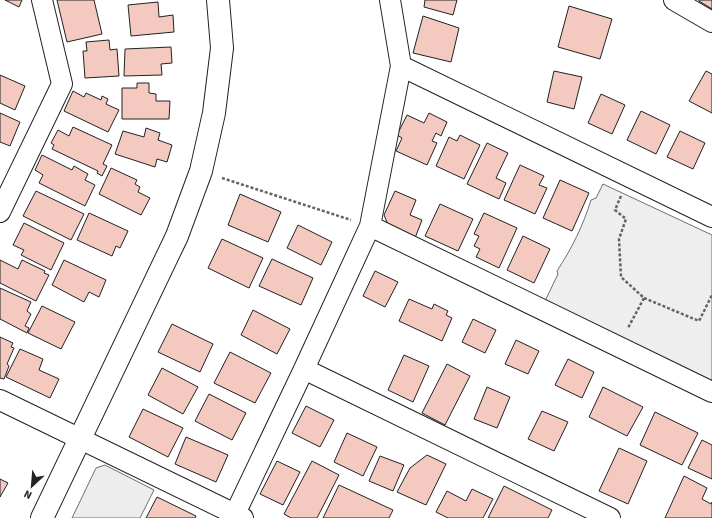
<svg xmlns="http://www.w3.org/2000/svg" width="712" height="518" font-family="'Source Sans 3',sans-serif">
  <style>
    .green { fill: #eee; stroke: #6f6f6f }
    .parking { fill: #ededed; stroke: #6f6f6f }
    .building { fill: #f3c9c0; stroke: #222 }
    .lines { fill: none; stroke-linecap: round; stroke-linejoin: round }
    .minor-casing { stroke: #222; stroke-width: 22 }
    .tertiary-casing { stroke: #222; stroke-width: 24 }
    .path { stroke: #646464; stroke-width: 2.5; stroke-dasharray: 3 2; stroke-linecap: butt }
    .minor { stroke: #fff; stroke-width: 20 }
    .tertiary { stroke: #fff; stroke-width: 22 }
  </style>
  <rect width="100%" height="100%" fill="#fff"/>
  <path class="green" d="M603 184 712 235V382L545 301 558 274 557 271C572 248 583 226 591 200L596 198Z"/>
  <path class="parking" d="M105 465 154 490 140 518H72L96 468Z"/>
  <path class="building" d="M5 0H22L19 7Z
    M57 0H94L102 34 67 42Z
    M425 0H457L453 15 424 7Z
    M699 0H712V9L699 1Z
    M158 2 159 17 173 15 174 32 131 36 128 5Z
    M569 6 612 19 600 59 558 47Z
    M423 16 459 28 451 62 413 53Z
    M109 40 110 50 117 49 119 76 85 78 83 51H87L86 42Z
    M171 47 172 63 161 64 162 75 124 76 125 49Z
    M554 71 582 77 574 109 547 102Z
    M706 71 712 74V113L689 101Z
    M0 75 25 86 15 110 0 103Z
    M137 83H149V93L156 94V101H170L169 119H122V88H137Z
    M73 91 84 97 86 93 101 100 102 96 108 99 106 104 119 110 108 132 64 111Z
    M601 94 625 105 612 134 588 123Z
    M641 111 670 125 656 154 627 140Z
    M0 113 20 122 10 146 0 142Z
    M429 113 447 122 441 136 436 133 432 141 437 143 427 165 396 151 402 138 397 135 407 115 424 123Z
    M73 127 112 145 103 164 107 166 102 176 97 173 98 171 52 149 54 145 51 143 58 130 69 136Z
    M146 128 160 133 158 140 172 145 167 162 157 159 155 167 115 154 123 131 144 137Z
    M680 131 705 143 693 169 667 157Z
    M460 135 480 145 464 179 436 166 449 137 457 141Z
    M487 143 508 153 496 178 506 183 499 199 467 184Z
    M42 155 72 170 74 166 88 174 85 180 95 185 85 206 39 183 43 175 35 170Z
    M520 165 544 176 539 185 547 188 535 214 504 200Z
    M111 168 137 180 135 184 140 187 138 192 150 198 141 215 99 194Z
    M560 180 589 193 572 231 543 218Z
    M36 191 84 214 71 240 23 216Z
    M395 191 416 200 410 215 422 220 415 238 389 227 384 215Z
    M240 194 281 212 268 242 228 225Z
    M440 204 473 219 458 251 425 236Z
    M89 213 128 231 120 248 116 246 112 256 77 240Z
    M484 213 517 228 499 268 476 257 480 249 474 246 479 236 474 234Z
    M24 223 64 243 51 270 21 255 24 250 13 245Z
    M298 225 332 242 321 265 287 248Z
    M523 236 550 249 534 283 507 270Z
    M222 239 263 258 249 288 208 268Z
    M272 259 313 278 301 305 259 286Z
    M0 260 18 269 22 260 45 271 44 273 49 275 36 301 0 283Z
    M64 260 106 280 99 297 89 292 84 302 52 285Z
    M375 271 398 282 385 307 363 296Z
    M0 288 31 302 27 311 31 314 25 326 29 328 27 333 0 319Z
    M409 299 432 309 434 304 448 311 446 315 452 318 442 341 399 321Z
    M42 306 75 322 61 349 28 333Z
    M253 310 290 329 277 354 241 335Z
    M473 319 496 330 485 353 462 342Z
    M172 324 213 344 200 372 158 352Z
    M0 337 13 343 11 347 14 348 7 364 9 366 4 379 0 378Z
    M516 340 539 351 528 374 505 364Z
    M20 349 43 359 39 370 59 379 50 398 6 377Z
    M230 352 271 373 255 403 214 383Z
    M404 355 429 366 413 402 388 390Z
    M568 359 594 372 582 398 555 385Z
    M447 364 470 376 445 425 422 413Z
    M162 368 198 387 183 414 148 395Z
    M487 387 510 397 497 428 474 419Z
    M603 387 643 407 627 436 589 417Z
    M209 394 246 413 232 440 195 421Z
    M306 406 334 420 320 447 292 433Z
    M143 409 183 428 168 457 129 437Z
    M542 411 568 422 554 451 528 439Z
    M655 412 698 433 682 465 640 445Z
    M347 433 377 447 363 476 334 462Z
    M186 437 228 455 216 482 175 464Z
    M702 440 712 445V479L688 468Z
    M619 448 647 461 628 504 599 491Z
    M427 455 446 464 426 505 397 492 410 468Z
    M380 456 404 465 393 491 369 481Z
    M277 461 300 472 283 505 260 494Z
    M312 461 339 475 317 518H291L284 514Z
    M684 476 707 488 702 499 711 504 712 502V518H665Z
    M0 479 8 483 0 497Z
    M339 485 393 510 389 518H323Z
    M504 486 552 510 548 518H488Z
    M472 489 493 499 483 518H448L436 512 447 491 466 501Z
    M157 497 196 516 195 518H146Z"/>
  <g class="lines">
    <defs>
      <path id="minor" d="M674 0 712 22
        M401 66 712 217
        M0 212 62 84 42 0
        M370 226 712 392
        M304 369 610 518
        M0 400 243 518
        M233 518 304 369 370 226 401 66 390 0"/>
      <path id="tertiary" d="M42 518 177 236 201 171 214 113 222 48 218 0"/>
    </defs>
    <use href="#minor" class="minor-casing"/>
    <use href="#tertiary" class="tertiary-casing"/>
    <path class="path" d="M222 178 351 220
      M621 196 615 210 626 219 619 239 621 277 644 298 628 328
      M644 298 699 321 712 295"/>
    <use href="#minor" class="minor"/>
    <use href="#tertiary" class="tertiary"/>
  </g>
  <g transform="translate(32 486) rotate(206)" stroke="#ffffff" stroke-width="3" paint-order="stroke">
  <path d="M0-3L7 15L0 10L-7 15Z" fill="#222222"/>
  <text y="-6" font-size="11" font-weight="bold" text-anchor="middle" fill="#222222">N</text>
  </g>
</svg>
